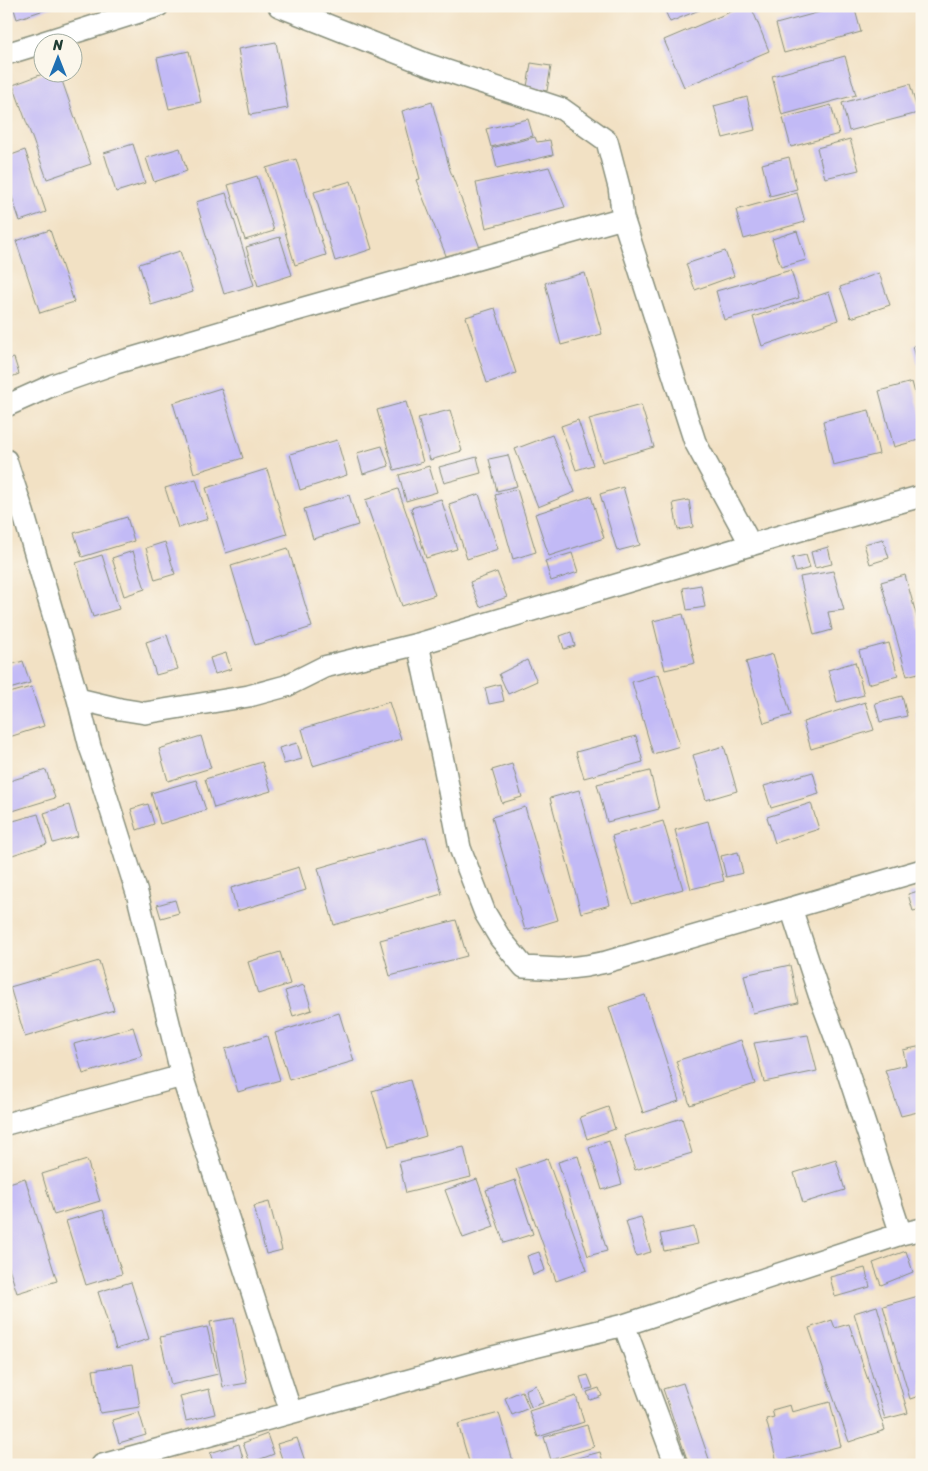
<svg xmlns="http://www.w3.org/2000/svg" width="928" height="1471" font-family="Sriracha,sans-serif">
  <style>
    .building { fill: #c2baf6 }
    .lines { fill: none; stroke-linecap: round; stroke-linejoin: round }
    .minor-casing { stroke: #888f7c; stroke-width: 24 }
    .minor { stroke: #fff; stroke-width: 21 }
  </style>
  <rect width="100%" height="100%" fill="#fbf7ec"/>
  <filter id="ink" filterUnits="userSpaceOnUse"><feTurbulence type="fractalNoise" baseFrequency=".02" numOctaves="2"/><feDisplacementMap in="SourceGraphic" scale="10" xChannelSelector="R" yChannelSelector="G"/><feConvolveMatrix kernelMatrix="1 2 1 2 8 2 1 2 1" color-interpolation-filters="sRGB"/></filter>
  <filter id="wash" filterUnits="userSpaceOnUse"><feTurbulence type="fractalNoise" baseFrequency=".0096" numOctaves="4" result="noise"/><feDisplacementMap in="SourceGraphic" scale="20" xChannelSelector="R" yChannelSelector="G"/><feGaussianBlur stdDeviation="1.12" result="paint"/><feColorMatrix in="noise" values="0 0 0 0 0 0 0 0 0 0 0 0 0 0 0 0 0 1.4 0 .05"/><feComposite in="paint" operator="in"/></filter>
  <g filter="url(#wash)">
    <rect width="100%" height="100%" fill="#f2e1c4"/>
    <g id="blocks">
      <path class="building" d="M13 6H53V7L17 19Z
        M663 6H709L670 22Z
        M744 6H751L769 51 684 87 664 40Z
        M842 6H854L861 32 784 53 776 24Z
        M276 42 288 108 250 115 238 49Z
        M189 51 201 102 169 109 157 58Z
        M845 56 856 95 782 115 772 76Z
        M531 63 551 66 547 91 527 87Z
        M48 72H59L91 164 47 179 13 85Z
        M910 84 918 113 849 131 842 103Z
        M747 97 755 130 723 138 714 106Z
        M432 102 450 170 480 248 447 258 416 180 420 179 402 111Z
        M831 105 839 134 791 147 783 118Z
        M528 119 533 136 491 147 486 129Z
        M535 137 537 142 550 140 553 155 497 168 492 148Z
        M850 139 859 170 825 178 817 148Z
        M133 144 145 183 116 192 104 153Z
        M180 148 187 171 154 182 146 158Z
        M25 150 46 212 20 221 6 179V157Z
        M789 157 797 189 770 196 762 164Z
        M296 159 326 255 295 265 266 168Z
        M549 167 565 207 486 228 476 183Z
        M257 176 274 231 245 240 228 185Z
        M351 181 372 249 335 261 314 192Z
        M226 193 254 285 224 294 196 202Z
        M797 193 805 222 744 239 736 210Z
        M50 230 74 302 40 313 16 241Z
        M797 231 806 260 781 267 772 239Z
        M280 237 292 275 258 286 246 247Z
        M180 251 193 292 151 305 139 264Z
        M725 251 734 276 695 290 686 264Z
        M791 270 799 298 724 320 716 291Z
        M585 273 602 334 561 345 545 283Z
        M879 273 890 305 851 318 840 287Z
        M829 292 838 320 762 346 753 317Z
        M495 308 516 373 487 383 466 317Z
        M922 344V375H921L913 346Z
        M14 358 19 374 6 379V360Z
        M912 382 922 419V439L894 447 879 391Z
        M221 388 243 458 194 473 173 403Z
        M406 402 423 462 394 470 377 410Z
        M641 405 654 447 602 462 589 419Z
        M450 410 462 451 430 460 418 418Z
        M869 410 879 454 833 465 823 421Z
        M578 420 593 465 576 470 561 426Z
        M552 435 575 492 538 507 515 449Z
        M337 440 347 475 300 490 290 454Z
        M382 446 389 466 363 474 357 453Z
        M508 455 517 486 497 491 489 459Z
        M477 457 481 473 444 483 439 467Z
        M429 466 437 492 406 501 399 475Z
        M267 469 287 534 226 553 206 488Z
        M196 479 208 519 178 528 165 488Z
        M623 487 640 545 617 551 600 494Z
        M398 489 435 595 402 606 365 500Z
        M517 489 536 552 513 559 495 495Z
        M479 494 498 549 467 559 449 504Z
        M349 495 358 525 313 539 304 509Z
        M591 496 604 538 549 556 535 514Z
        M441 499 457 549 426 558 411 508Z
        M689 500 693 527 678 530 673 503Z
        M127 517 134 541 82 557 74 533Z
        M883 539 889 558 870 564 864 544Z
        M165 542 175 574 155 580 146 548Z
        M828 547 832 564 815 568 811 552Z
        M288 548 312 627 255 645 231 566Z
        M133 551 145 589 124 596 112 558Z
        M572 553 578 572 551 581 545 561Z
        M102 555 119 609 93 617 76 563Z
        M806 555 810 568 796 572 792 558Z
        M833 571 844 610 828 612 832 630 814 635 800 577Z
        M497 572 507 597 480 607 470 582Z
        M905 575 922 635V672L907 676 881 582Z
        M701 585 705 607 687 610 683 588Z
        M683 614 695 663 665 670 653 621Z
        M571 632 575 646 564 649 560 636Z
        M167 635 178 669 156 675 146 642Z
        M889 643 898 676 868 684 859 651Z
        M226 653 231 669 215 674 210 658Z
        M773 654 791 715 764 723 746 662Z
        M527 660 537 681 508 694 499 674Z
        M23 661 30 683 6 690V666Z
        M855 662 864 695 837 702 828 670Z
        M659 674 680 746 653 754 632 682Z
        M500 684 504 701 489 704 485 688Z
        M31 687 44 726 6 738V694Z
        M902 696 907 716 880 722 875 703Z
        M389 702 401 739 313 766 302 729Z
        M865 702 874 730 811 749 803 722Z
        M922 711V734H921L915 713Z
        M201 736 211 768 168 781 159 749Z
        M636 736 643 762 584 778 576 752Z
        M297 743 302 759 284 764 279 748Z
        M724 746 737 791 706 800 693 755Z
        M262 762 271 791 214 808 205 779Z
        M512 764 522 797 502 803 492 770Z
        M46 770 55 798 6 813V782Z
        M650 771 659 809 607 822 597 784Z
        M813 772 819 794 771 808 764 786Z
        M196 780 206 810 160 824 151 793Z
        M579 790 610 905 581 913 550 798Z
        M811 803 819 829 775 843 767 817Z
        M148 804 154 824 137 830 131 809Z
        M69 805 78 836 53 843 44 813Z
        M525 807 558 920 525 930 492 817Z
        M38 814 47 844 6 857V823Z
        M663 821 683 889 632 904 612 836Z
        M708 821 724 881 691 889 675 830Z
        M426 837 442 894 334 925 318 868Z
        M738 852 743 873 726 877 721 856Z
        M299 867 306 890 237 911 231 888Z
        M922 890V909L913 911 908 894Z
        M175 900 179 913 161 918 157 905Z
        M456 920 467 956 390 976 380 940Z
        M280 952 290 984 258 994 248 962Z
        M99 961 114 1010 25 1037 10 987Z
        M790 965 798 1003 753 1013 744 975Z
        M304 985 312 1010 293 1016 285 991Z
        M645 995 679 1101 643 1113 609 1007Z
        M339 1013 354 1061 289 1080 275 1033Z
        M133 1027 142 1056 83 1074 74 1044Z
        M808 1035 817 1071 764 1082 754 1043Z
        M267 1036 280 1080 238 1092 225 1049Z
        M741 1040 755 1084 690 1105 676 1061Z
        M922 1046V1111L901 1116 885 1070 906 1065 903 1050Z
        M410 1080 426 1136 389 1147 372 1091Z
        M608 1107 615 1129 587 1139 580 1117Z
        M682 1118 692 1153 635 1170 624 1136Z
        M609 1141 622 1184 602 1190 589 1148Z
        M464 1147 471 1177 406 1193 399 1162Z
        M578 1156 607 1251 588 1256 558 1162Z
        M547 1158 587 1270 556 1281 516 1169Z
        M87 1160 100 1201 54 1215 42 1174Z
        M836 1160 845 1190 803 1203 794 1173Z
        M25 1178 57 1281 17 1293 6 1258V1184Z
        M477 1179 494 1227 463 1238 445 1190Z
        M515 1180 533 1234 504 1243 486 1190Z
        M269 1202 282 1250 266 1254 254 1206Z
        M103 1210 122 1274 86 1285 66 1221Z
        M641 1217 651 1252 636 1256 626 1221Z
        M694 1227 698 1244 664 1251 660 1234Z
        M906 1251 913 1272 881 1285 873 1263Z
        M539 1252 545 1270 533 1275 527 1256Z
        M865 1268 870 1287 835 1297 830 1277Z
        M131 1282 149 1339 116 1349 98 1292Z
        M922 1295V1395L910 1399 883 1306Z
        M877 1306 908 1413 885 1419 854 1313Z
        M234 1318 247 1383 223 1387 210 1322Z
        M832 1320 835 1328 849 1324 885 1430 849 1442 809 1328Z
        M207 1327 218 1374 171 1385 160 1337Z
        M133 1364 140 1407 100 1413 93 1370Z
        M588 1375 593 1388 584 1390 580 1377Z
        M683 1383 711 1465H689L663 1389Z
        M536 1385 543 1403 531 1407 525 1390Z
        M599 1388 602 1396 590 1400 587 1392Z
        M209 1389 215 1414 186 1421 180 1396Z
        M522 1391 529 1408 512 1415 505 1398Z
        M576 1396 584 1422 538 1437 529 1411Z
        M830 1402 841 1446 777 1462 766 1419 774 1417 772 1410 790 1405 792 1412Z
        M139 1412 146 1435 119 1443 112 1420Z
        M499 1413 514 1465H470L458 1424Z
        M587 1425 594 1447 551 1460 544 1437Z
        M267 1434 274 1454 250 1463 243 1443Z
        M297 1438 305 1461 295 1465H284L277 1444Z
        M239 1444 244 1462 234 1465H214L210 1453Z
        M600 1452 604 1465H555V1464Z"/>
    </g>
  </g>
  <g filter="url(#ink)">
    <use href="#blocks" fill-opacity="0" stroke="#888f7c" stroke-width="1"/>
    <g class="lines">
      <defs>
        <path id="minor" d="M279 6 426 64 562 109 607 141 619 187 623 218 695 442 751 545
          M44 42 158 6
          M6 54 42 43
          M6 406 53 385 116 363 279 315 623 218
          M6 460 23 512 78 699 120 709 145 713 249 696 286 686 324 667 418 644 804 529 922 496
          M418 644 445 770 460 848 485 913 500 938 524 967 560 969 586 966 606 962 922 870
          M78 699 90 747 98 769 137 893 182 1076 291 1412
          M791 908 819 994 842 1055 901 1234
          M6 1124 182 1076
          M624 1325 676 1465
          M102 1465 489 1358 624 1325 901 1234 922 1229"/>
      </defs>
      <use href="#minor" class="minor-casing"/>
      <use href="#minor" class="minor"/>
    </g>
  </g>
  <rect width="928" height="1471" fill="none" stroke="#fbf7ec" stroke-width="25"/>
  <g transform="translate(58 58)"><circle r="24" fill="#fbf7ec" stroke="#a3ada2"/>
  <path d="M0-4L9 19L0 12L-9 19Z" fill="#1f6fb2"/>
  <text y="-8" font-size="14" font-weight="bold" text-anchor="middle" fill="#1f3d34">N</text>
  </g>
</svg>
